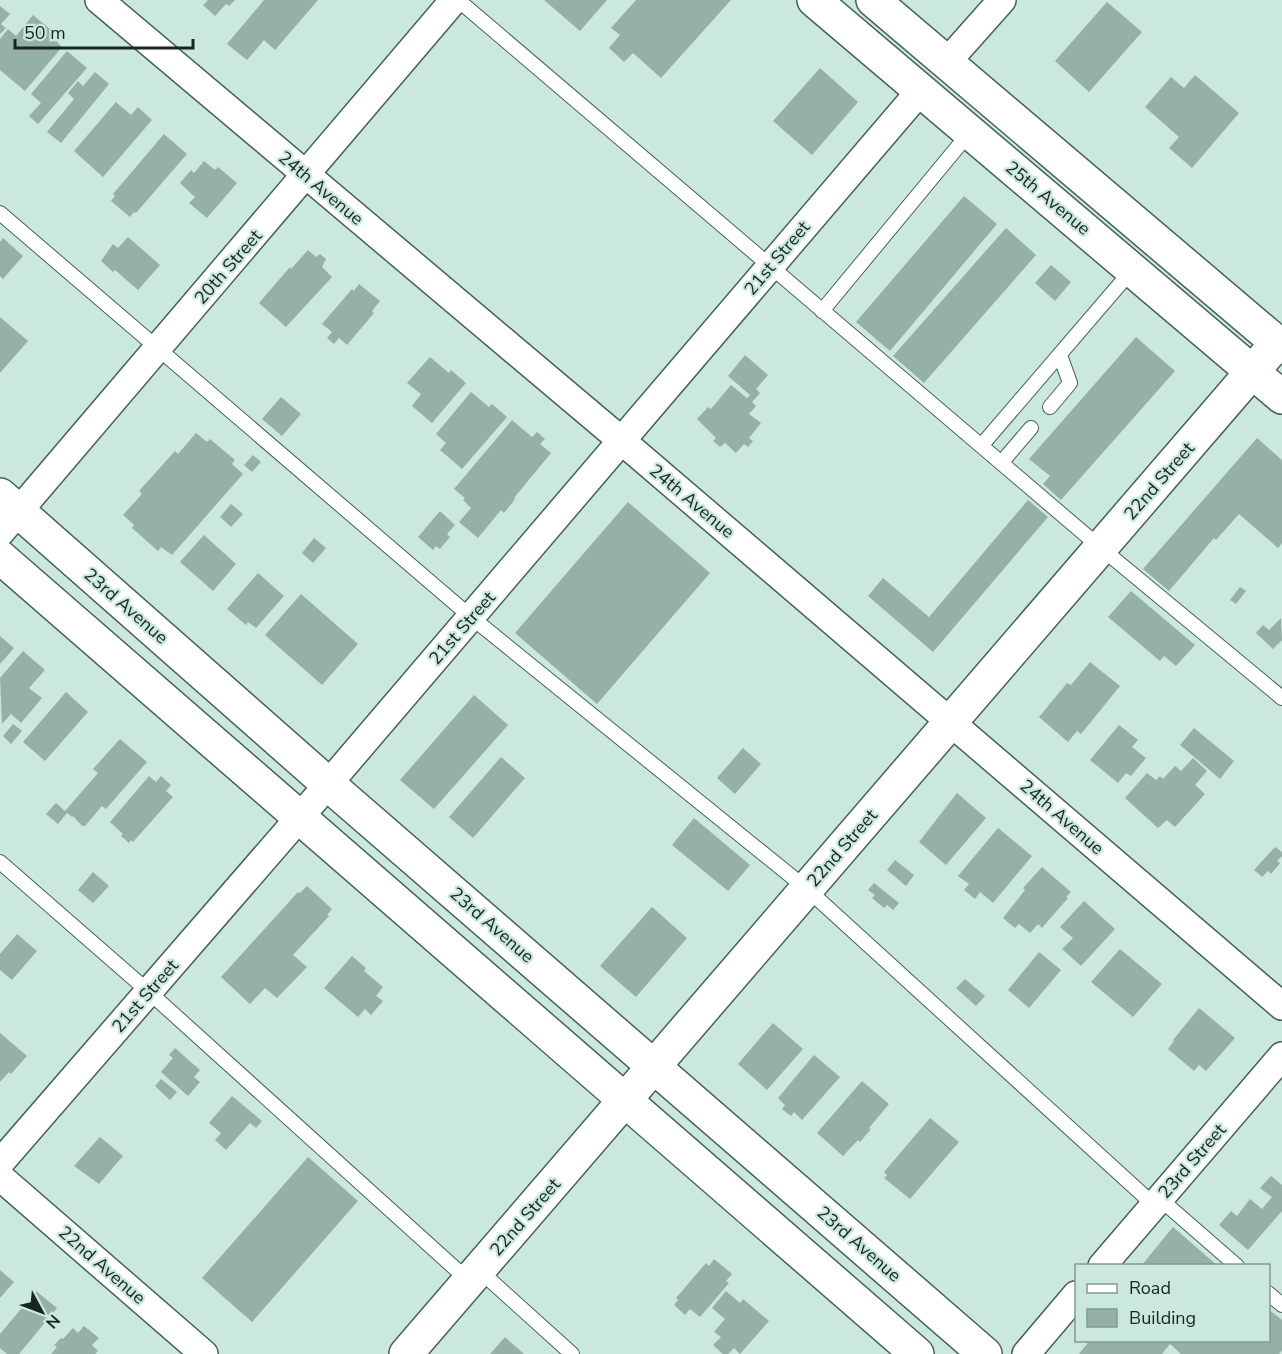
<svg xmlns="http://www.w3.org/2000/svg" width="1282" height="1354" font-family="'Nunito Sans',sans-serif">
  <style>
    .building { fill: #94b0a7 }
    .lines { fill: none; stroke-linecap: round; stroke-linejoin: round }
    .service-casing { stroke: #476159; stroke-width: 16 }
    .minor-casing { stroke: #476159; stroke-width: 30 }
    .tertiary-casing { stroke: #476159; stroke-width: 36 }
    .primary-casing { stroke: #476159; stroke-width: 36 }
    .service { stroke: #fff; stroke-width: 14 }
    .minor { stroke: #fff; stroke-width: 27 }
    .tertiary { stroke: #fff; stroke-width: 33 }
    .primary { stroke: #fff; stroke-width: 33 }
    .labels { text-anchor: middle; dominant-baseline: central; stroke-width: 4.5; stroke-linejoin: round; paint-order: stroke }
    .street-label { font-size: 18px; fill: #1a2522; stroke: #cbe8df }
  </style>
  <rect width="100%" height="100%" fill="#cbe8df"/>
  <path class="building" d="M208 0H235L229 6 226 4 215 16 203 5Z
    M264 0H318L275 50 264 40 247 60 227 44Z
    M544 0H607L580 31Z
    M636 0H731L661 78 633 53 624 62 609 48 620 35 611 28Z
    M1107 2 1142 32 1089 92 1055 61Z
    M0 6 10 14 1 24 6 28 0 34Z
    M33 15 51 30 49 32 58 40 57 42 62 47 25 91 0 70V39L8 29 16 36Z
    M67 51 87 68 38 124 29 116 41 103 31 94Z
    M820 68 858 102 812 155 773 121Z
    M95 72 109 84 61 143 47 132 74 99 68 93 78 81 83 86Z
    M1195 75 1239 113 1192 168 1169 148 1179 137 1145 107 1171 77 1184 88Z
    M116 102 131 115 138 107 152 120 103 177 74 151Z
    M164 134 187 154 136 213 134 212 130 217 111 201 115 196 113 194Z
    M204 161 215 170 218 167 237 183 207 218 189 203 195 197 180 183 191 170 194 173Z
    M964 196 997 224 890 351 856 322Z
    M1006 228 1036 255 924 383 893 356Z
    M128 237 160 265 138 290 115 270 113 272 101 261 113 244 118 248Z
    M3 238 23 256 3 279 0 276V242Z
    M308 250 316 257 320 254 326 259 322 267 332 277 286 327 259 303 290 267 291 269Z
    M1051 265 1071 282 1055 301 1035 283Z
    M359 284 380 301 372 311 374 313 347 345 339 338 334 344 327 338 332 332 322 324 352 289 354 291Z
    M0 317 28 341 0 373Z
    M1136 337 1175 371 1061 500 1043 484 1050 476 1029 459Z
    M745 355 768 375 756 389 760 393 752 402 756 406 749 414 761 423 749 438 753 441 748 447 744 444 736 453 725 443 720 447 713 441 716 438 697 419 708 407 711 409 731 385 747 398 750 395 728 376Z
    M430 357 449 373 451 370 466 383 432 423 412 406 421 394 407 383Z
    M471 392 489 407 492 404 507 417 462 469 440 450 446 443 436 434Z
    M281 397 301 414 282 436 262 419Z
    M512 420 532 437 537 432 545 439 540 444 551 453 514 498 515 499 504 513 501 510 478 538 459 522 471 508 463 500 465 498 454 489Z
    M196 433 207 442 210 439 235 460 232 464 243 474 172 555 161 547 158 551 132 528 134 525 123 515 142 494 139 491 175 451 178 454Z
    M1257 438 1282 460V543L1278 548 1239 514 1216 540 1214 538 1169 591 1143 569Z
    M253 455 261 462 252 472 244 465Z
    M1028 500 1048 517 933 652 868 596 883 578 929 617Z
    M628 502 710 573 597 704 515 633Z
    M231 504 243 514 231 527 220 517Z
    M440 511 455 525 447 534 450 537 440 549 436 546 433 550 418 537Z
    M204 535 236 564 213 591 180 562Z
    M314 538 326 548 313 563 302 553Z
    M258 573 284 596 256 628 248 622 246 625 227 609Z
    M1240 587 1246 591 1236 604 1230 600Z
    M1131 591 1195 645 1176 666 1164 656 1160 661 1108 617Z
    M301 594 358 644 322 685 265 635Z
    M1281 618 1282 640 1273 649 1256 633 1263 625 1269 630Z
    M0 636 14 648 0 664Z
    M23 651 45 670 29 688 42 698 21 723 11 714 2 724 0 678Z
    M1090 662 1120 686 1081 734 1077 731 1068 742 1039 717 1067 683 1071 685Z
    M66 692 88 712 45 761 23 742Z
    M474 695 508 725 434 809 400 780Z
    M13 724 22 731 11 744 3 736Z
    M1119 725 1138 740 1132 747 1146 758 1131 776 1126 773 1118 783 1090 760Z
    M1194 728 1234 761 1220 779 1180 745Z
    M120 739 147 762 106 809 102 806 85 826H82L73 816 72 817 67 813 58 824 46 814 56 803 65 811 98 773 93 769Z
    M743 748 761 764 735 794 717 778Z
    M501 757 525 778 473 838 449 817Z
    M1193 758 1207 771 1195 785 1205 794 1175 827 1167 820 1158 828 1125 798 1147 773 1156 780 1160 776 1163 779 1175 766 1181 771Z
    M149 776 156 782 161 776 171 785 166 791 173 797 133 842 131 840 129 843 121 836 123 834 110 822Z
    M957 793 986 818 946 865 919 842Z
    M694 818 750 865 728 891 672 845Z
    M998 828 1032 856 993 903 980 892 975 899 964 890 969 884 958 876Z
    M1275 847 1282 852V856L1277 861 1280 863 1271 874 1268 871 1262 877 1254 870Z
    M895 860 914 875 906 886 887 870Z
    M1042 867 1071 892 1066 897 1068 898 1042 928 1038 924 1030 933 1019 924 1015 928 1003 918 1025 890 1023 888Z
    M93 872 109 886 93 903 78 890Z
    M874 883 899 903 893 910 887 905 884 908 872 898 875 895 868 890Z
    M307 886 332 909 327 915 329 916 293 955 307 967 277 998 265 988 250 1004 221 977 298 892 300 893Z
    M1084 901 1115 929 1081 966 1062 949 1073 938 1060 927Z
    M652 907 687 938 636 997 600 966Z
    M17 934 37 951 12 980 0 970V954Z
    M1120 949 1162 984 1133 1017 1091 982Z
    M1039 952 1061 970 1029 1008 1008 990Z
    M352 956 366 968 364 971 383 987 376 996 383 1001 371 1015 365 1009 358 1017 324 988Z
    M965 979 985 996 976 1006 956 988Z
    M1199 1008 1235 1038 1206 1071 1199 1065 1194 1071 1168 1049 1174 1041 1173 1040Z
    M773 1023 803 1049 767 1090 738 1064Z
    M0 1033 27 1056 11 1074 9 1072 0 1082Z
    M175 1048 200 1070 194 1077 200 1082 188 1096 161 1072 173 1058 169 1055Z
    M814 1055 840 1077 802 1120 794 1112 791 1116 782 1109 785 1105 778 1098Z
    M161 1079 177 1092 170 1100 155 1086Z
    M862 1081 889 1104 869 1128 871 1129 860 1142 858 1140 843 1156 817 1133Z
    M232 1096 262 1121 256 1128 250 1123 226 1150 215 1140 221 1133 209 1123Z
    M930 1118 959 1142 910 1199 884 1178 887 1175 884 1172Z
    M100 1137 123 1156 99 1184 74 1166Z
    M308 1157 358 1201 252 1322 202 1278Z
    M1271 1176 1282 1185V1211L1248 1250 1219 1225 1231 1211 1237 1216 1250 1199 1262 1209 1272 1197 1260 1188Z
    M1173 1227 1218 1266H1141Z
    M714 1259 732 1274 726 1281 729 1283 700 1317 690 1309 685 1315 674 1305 678 1300 676 1298 706 1263 709 1266Z
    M0 1270 14 1282 0 1298Z
    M36 1291 57 1308 19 1354H7L0 1348V1334Z
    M726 1291 740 1303 743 1299 769 1321 740 1354 734 1348 728 1354H723L713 1345 721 1337 714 1332 725 1319 712 1308Z
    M1268 1309 1282 1320V1350L1279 1354H1181L1170 1344 1162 1354H1079L1090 1340H1268Z
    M84 1326 99 1338 92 1345 98 1351 95 1354H51L57 1347 54 1345 61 1338 63 1339 73 1328 78 1333Z
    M505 1337 524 1354H490Z"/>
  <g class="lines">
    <defs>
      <path id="service" d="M458 0 1101 548 1282 698
        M0 213 471 617 807 889 1154 1205
        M822 311 970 132
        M1050 407 1070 383 1060 355
        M981 446 1132 270
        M1001 463 1031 428
        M0 862 149 992 469 1281
        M1159 1198 1237 1266
        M479 1270 572 1354
        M1268 1293 1282 1305"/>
      <path id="minor" d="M99 0 622 441 1282 1006
        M946 63 1002 0
        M0 533 454 0
        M0 1163 300 817 921 90
        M0 1177 204 1354
        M1102 1266 1282 1056
        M1026 1354 1076 1295"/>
      <path id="tertiary" d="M0 495 328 784 985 1354
        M0 557 917 1354
        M406 1354 1277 343"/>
      <path id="primary" d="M814 0 1282 397
        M873 0 1282 347"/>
    </defs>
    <use href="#service" class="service-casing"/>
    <use href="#minor" class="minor-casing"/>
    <use href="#tertiary" class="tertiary-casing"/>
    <use href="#primary" class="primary-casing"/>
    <use href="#service" class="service"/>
    <use href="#minor" class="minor"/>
    <use href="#tertiary" class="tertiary"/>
    <use href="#primary" class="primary"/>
  </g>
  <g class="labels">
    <g class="street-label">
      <text transform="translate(321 188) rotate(40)">24th Avenue</text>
      <text transform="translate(1048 198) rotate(40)">25th Avenue</text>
      <text transform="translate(777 258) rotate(-50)">21st Street</text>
      <text transform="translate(228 267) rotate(-49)">20th Street</text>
      <text transform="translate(1159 481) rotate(-49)">22nd Street</text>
      <text transform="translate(692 501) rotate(40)">24th Avenue</text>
      <text transform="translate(126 606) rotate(41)">23rd Avenue</text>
      <text transform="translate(462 628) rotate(-49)">21st Street</text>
      <text transform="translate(1062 817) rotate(41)">24th Avenue</text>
      <text transform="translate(842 848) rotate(-49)">22nd Street</text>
      <text transform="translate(492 925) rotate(41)">23rd Avenue</text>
      <text transform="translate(145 996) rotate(-49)">21st Street</text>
      <text transform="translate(1192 1161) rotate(-49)">23rd Street</text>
      <text transform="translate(525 1217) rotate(-49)">22nd Street</text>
      <text transform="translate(859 1244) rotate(41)">23rd Avenue</text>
      <text transform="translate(102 1265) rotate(41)">22nd Avenue</text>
    </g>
  </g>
  <rect x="1075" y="1264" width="195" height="78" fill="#cbe8df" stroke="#849a93" stroke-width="1.5"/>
  <rect x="1087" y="1284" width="30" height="9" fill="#ffffff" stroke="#849a93" stroke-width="1.5"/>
  <text x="1129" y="1294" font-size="18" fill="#1a2522">Road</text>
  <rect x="1087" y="1309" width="30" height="18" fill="#94b0a7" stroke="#849a93" stroke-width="1.5"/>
  <text x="1129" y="1324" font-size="18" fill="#1a2522">Building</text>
  <g transform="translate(42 1312) rotate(131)" stroke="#cbe8df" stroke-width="4.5" paint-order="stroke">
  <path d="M0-4.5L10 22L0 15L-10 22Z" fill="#1a2522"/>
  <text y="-9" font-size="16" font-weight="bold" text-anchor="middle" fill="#1a2522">N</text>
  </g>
  <path d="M15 39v9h178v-9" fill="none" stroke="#1a2522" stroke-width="3"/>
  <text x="24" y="39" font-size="18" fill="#1a2522" stroke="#cbe8df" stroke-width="4.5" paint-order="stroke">50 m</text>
</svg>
